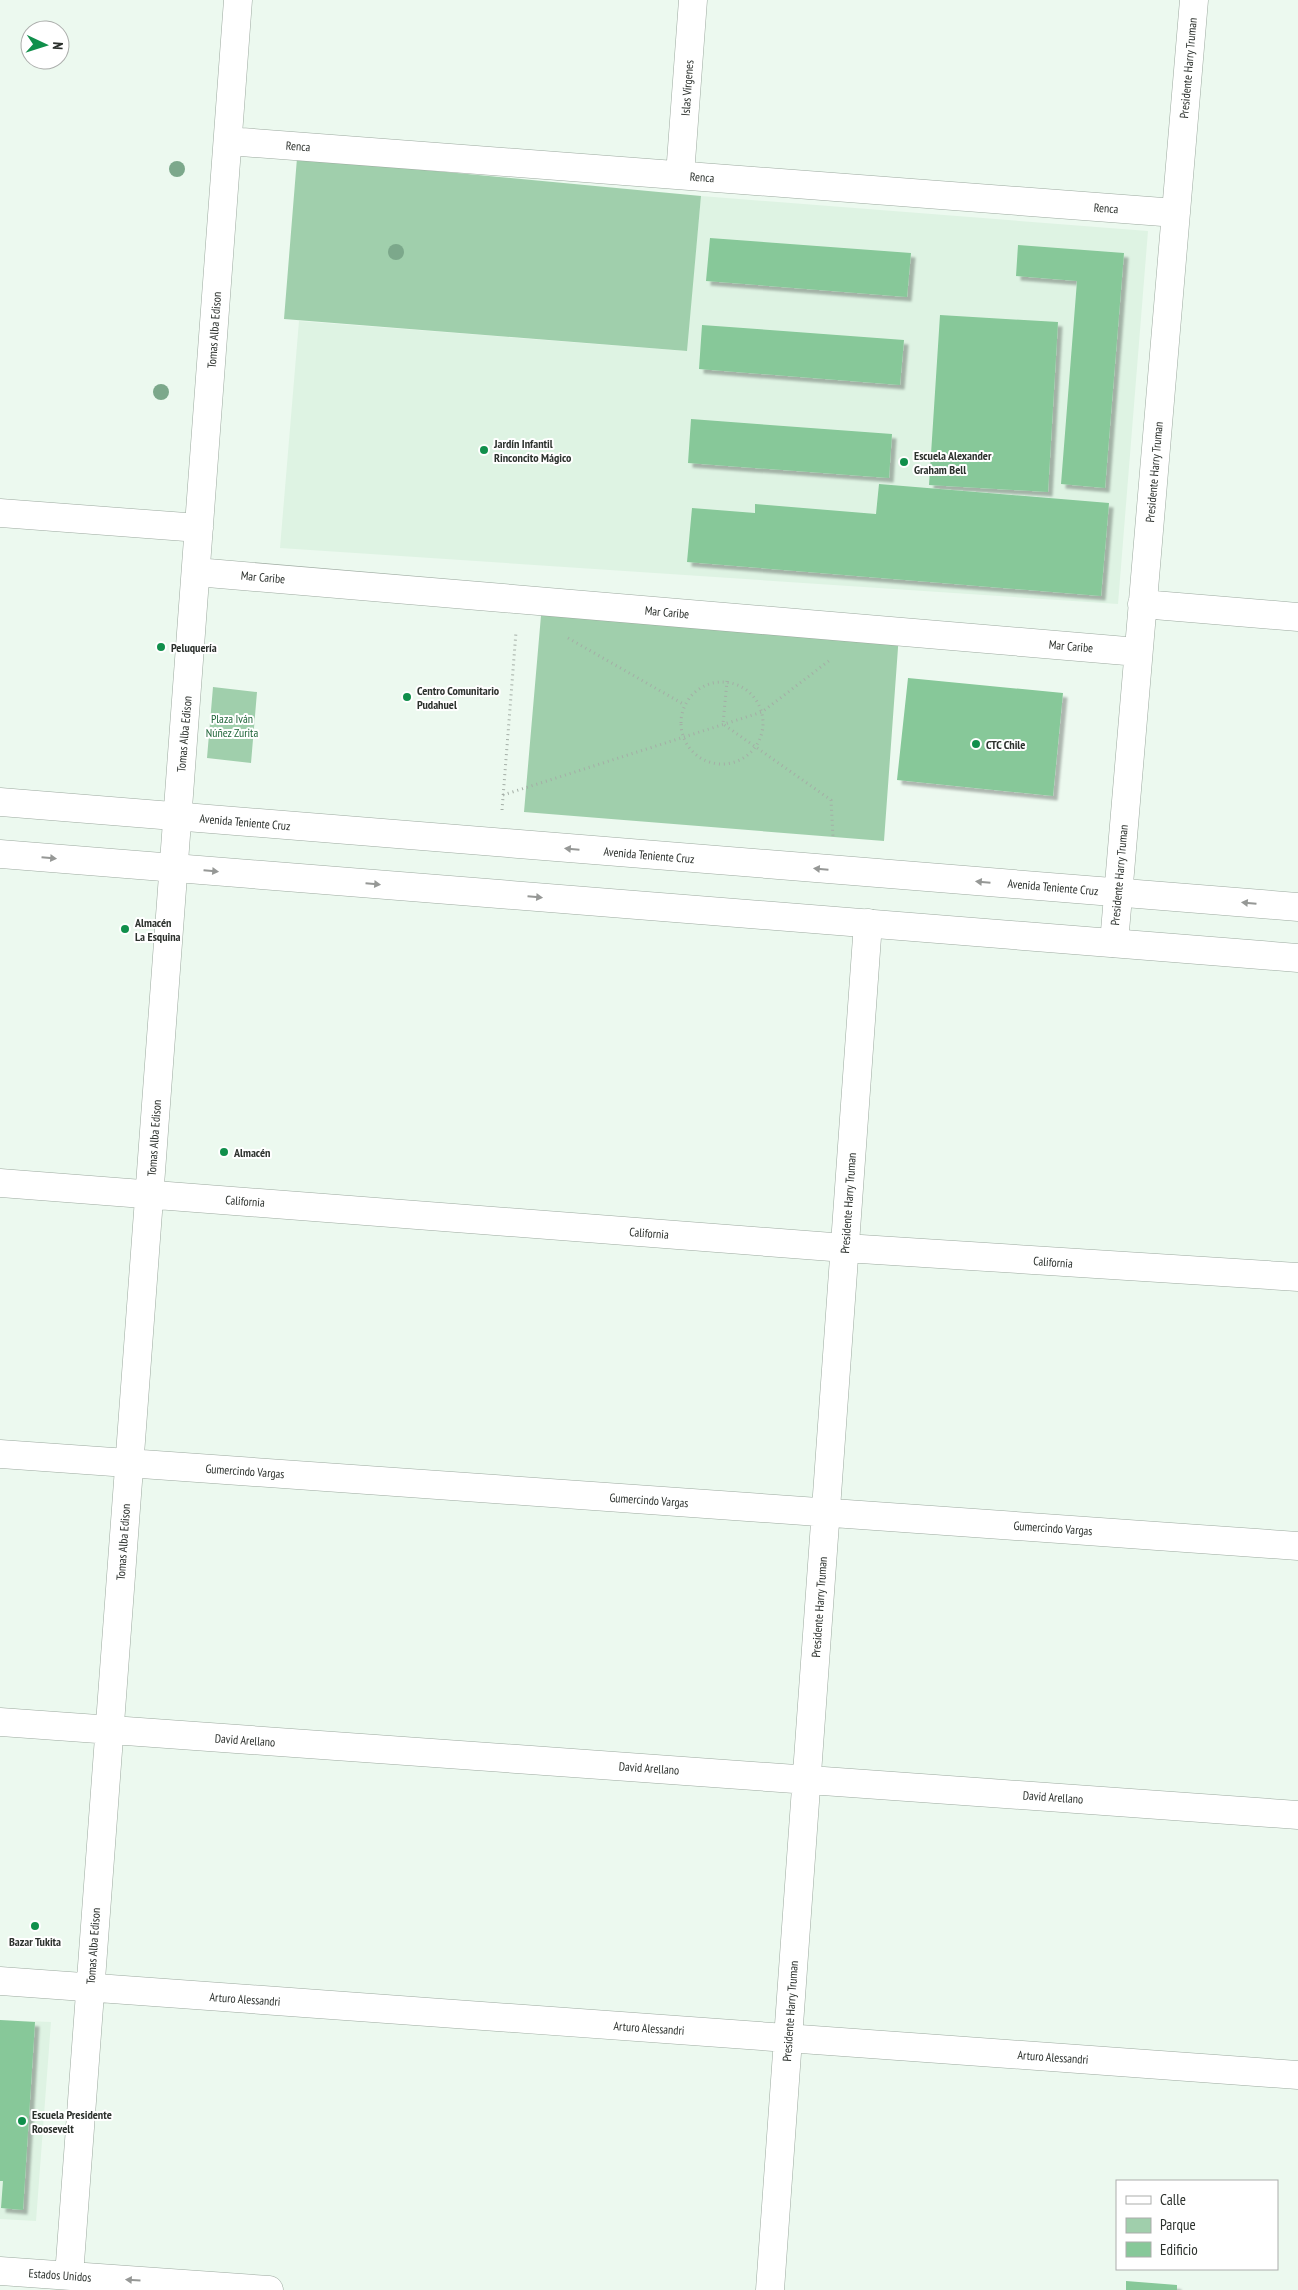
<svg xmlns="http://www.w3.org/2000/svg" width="1298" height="2290" font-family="'PT Sans Narrow',sans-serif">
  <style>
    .built { fill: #def3e3 }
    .green { fill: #a0cfac }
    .building { fill: #87c899; filter: url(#shadow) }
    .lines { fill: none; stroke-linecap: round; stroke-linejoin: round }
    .minor-casing { stroke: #9ca99f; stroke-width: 29 }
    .major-casing { stroke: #9ca99f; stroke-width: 29 }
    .path { stroke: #a4aea6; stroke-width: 3; stroke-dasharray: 1 4; stroke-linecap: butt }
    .minor { stroke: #fff; stroke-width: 28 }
    .major { stroke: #fff; stroke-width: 28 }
    .tree { fill: #7ca88b }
    .oneway { fill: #969896 }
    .poi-dot { fill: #108f4b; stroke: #fff; stroke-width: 2 }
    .labels { text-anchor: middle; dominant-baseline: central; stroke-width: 4; stroke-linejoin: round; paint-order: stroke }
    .street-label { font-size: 12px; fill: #2c312d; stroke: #fff }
    .poi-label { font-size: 12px; font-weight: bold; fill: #2c312d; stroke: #fff; text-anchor: start }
    .park-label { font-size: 12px; fill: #20663a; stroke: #fff }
  </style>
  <defs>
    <filter id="shadow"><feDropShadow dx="4.5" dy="4.5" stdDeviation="1" flood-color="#0004"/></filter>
  </defs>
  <rect width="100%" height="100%" fill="#ecf9ef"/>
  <path class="built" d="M701 196 1148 231 1118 604 280 548 299 321 686 351Z
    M0 2020 51 2022 36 2221 0 2219Z"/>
  <path class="green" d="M297 158 701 196 687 351 284 319Z
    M542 604 899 634 884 841 524 812Z
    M213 687 257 692 251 763 207 758Z"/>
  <path class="building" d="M710 238 911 253 907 297 706 281Z
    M1018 245 1124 253 1105 488 1061 484 1077 281 1016 276Z
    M940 315 1058 322 1048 492 929 485Z
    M702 325 904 340 900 385 699 369Z
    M691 419 892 434 889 478 688 463Z
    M879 484 1109 503 1101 596 687 562 692 508 755 513V504L876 514Z
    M908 678 1063 693 1053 796 897 780Z
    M0 2020 35 2022 23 2210 1 2208 3 2181H0Z
    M1126 2281 1177 2285V2290H1126Z"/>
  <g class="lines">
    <defs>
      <path id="minor" d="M228 141 1176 213
        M680 175 693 0
        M0 513 199 528
        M196 572 1138 652
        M1142 604 1298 617
        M1114 943 1194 0
        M0 1183 845 1248 1298 1277
        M0 1454 1298 1546
        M0 1722 1298 1815
        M0 1981 1298 2075
        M0 2271 269 2290
        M69 2276 238 0
        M770 2290 868 923"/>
      <path id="major" d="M0 802 1298 907
        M0 854 1298 958"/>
    </defs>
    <use href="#minor" class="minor-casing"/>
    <use href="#major" class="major-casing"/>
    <path class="path" d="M568 638 685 705
      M727 681 723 724 831 800 833 837
      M681 723a41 41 0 1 1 82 0a41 41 0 1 1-82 0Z
      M503 795 762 712 830 660
      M502 810 516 632"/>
    <use href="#minor" class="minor"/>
    <use href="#major" class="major"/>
  </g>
  <g class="tree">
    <circle cx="177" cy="169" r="8"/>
    <circle cx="396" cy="252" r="8"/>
    <circle cx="161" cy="392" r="8"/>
  </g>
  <defs><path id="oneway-solid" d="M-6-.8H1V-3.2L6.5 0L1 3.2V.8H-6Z" transform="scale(1.25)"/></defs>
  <g class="oneway">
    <use href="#oneway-solid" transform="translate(572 849) rotate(-175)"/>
    <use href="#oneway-solid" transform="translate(49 858) rotate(5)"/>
    <use href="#oneway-solid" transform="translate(821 869) rotate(-175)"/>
    <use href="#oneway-solid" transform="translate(211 871) rotate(5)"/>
    <use href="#oneway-solid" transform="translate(983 882) rotate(-175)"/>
    <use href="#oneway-solid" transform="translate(373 884) rotate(5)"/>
    <use href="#oneway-solid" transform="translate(535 897) rotate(5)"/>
    <use href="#oneway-solid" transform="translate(1249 903) rotate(-175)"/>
    <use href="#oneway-solid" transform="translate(133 2280) rotate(-176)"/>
  </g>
  <g class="poi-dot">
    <circle cx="484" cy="450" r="5"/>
    <circle cx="904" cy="462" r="5"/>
    <circle cx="161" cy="647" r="5"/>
    <circle cx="407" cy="697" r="5"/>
    <circle cx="976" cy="744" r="5"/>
    <circle cx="125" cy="929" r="5"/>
    <circle cx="224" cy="1152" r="5"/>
    <circle cx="35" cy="1926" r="5"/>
    <circle cx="22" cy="2121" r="5"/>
  </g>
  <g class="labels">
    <g class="street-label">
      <text transform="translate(1188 68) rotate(-85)">Presidente Harry Truman</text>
      <text transform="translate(687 88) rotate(-86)">Islas Vírgenes</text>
      <text transform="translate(298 146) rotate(4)">Renca</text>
      <text transform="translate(702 177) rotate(4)">Renca</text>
      <text transform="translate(1106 208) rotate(4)">Renca</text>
      <text transform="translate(214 330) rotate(-86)">Tomas Alba Edison</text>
      <text transform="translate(1154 472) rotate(-85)">Presidente Harry Truman</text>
      <text transform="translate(263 577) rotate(5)">Mar Caribe</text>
      <text transform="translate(667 612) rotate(5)">Mar Caribe</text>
      <text transform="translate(1071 646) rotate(5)">Mar Caribe</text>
      <text transform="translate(184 734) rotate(-85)">Tomas Alba Edison</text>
      <text transform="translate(245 822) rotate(5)">Avenida Teniente Cruz</text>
      <text transform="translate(649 855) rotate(5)">Avenida Teniente Cruz</text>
      <text transform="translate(1119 875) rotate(-85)">Presidente Harry Truman</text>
      <text transform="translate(1053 887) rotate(5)">Avenida Teniente Cruz</text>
      <text transform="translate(154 1138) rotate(-86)">Tomas Alba Edison</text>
      <text transform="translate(245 1201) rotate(4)">California</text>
      <text transform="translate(848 1203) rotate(-86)">Presidente Harry Truman</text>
      <text transform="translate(649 1233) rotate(4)">California</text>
      <text transform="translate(1053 1262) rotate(4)">California</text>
      <text transform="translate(245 1471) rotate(4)">Gumercindo Vargas</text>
      <text transform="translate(649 1500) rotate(4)">Gumercindo Vargas</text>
      <text transform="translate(1053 1528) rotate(4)">Gumercindo Vargas</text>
      <text transform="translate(123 1542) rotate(-86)">Tomas Alba Edison</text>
      <text transform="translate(819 1607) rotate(-86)">Presidente Harry Truman</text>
      <text transform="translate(245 1740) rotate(4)">David Arellano</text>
      <text transform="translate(649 1768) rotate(4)">David Arellano</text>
      <text transform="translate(1053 1797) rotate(4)">David Arellano</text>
      <text transform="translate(93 1946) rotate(-86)">Tomas Alba Edison</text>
      <text transform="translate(245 1999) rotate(4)">Arturo Alessandri</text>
      <text transform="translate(790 2011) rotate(-86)">Presidente Harry Truman</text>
      <text transform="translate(649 2028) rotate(4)">Arturo Alessandri</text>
      <text transform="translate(1053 2057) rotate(4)">Arturo Alessandri</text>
      <text transform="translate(60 2275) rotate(4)">Estados Unidos</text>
    </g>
    <g class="poi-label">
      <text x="494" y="443">Jardín Infantil<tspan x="494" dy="14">Rinconcito Mágico</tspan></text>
      <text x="914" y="455">Escuela Alexander<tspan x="914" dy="14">Graham Bell</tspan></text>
      <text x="171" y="647">Peluquería</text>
      <text x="417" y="690">Centro Comunitario<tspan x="417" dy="14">Pudahuel</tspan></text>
      <text x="986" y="744">CTC Chile</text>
      <text x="135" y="922">Almacén<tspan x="135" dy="14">La Esquina</tspan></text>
      <text x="234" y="1152">Almacén</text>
      <text x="35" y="1941" text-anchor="middle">Bazar Tukita</text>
      <text x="32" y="2114">Escuela Presidente<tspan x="32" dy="14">Roosevelt</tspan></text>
    </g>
    <g class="park-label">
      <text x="232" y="718">Plaza Iván<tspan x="232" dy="14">Núñez Zurita</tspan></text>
    </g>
  </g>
  <rect x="1116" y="2180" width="162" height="90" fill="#ffffff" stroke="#abadab"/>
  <rect x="1126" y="2196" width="25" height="8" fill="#ffffff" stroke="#abadab"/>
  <text x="1160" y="2205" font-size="15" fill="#2c312d">Calle</text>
  <rect x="1126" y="2218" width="25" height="15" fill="#a0cfac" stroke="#abadab"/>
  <text x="1160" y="2230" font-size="15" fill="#2c312d">Parque</text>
  <rect x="1126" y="2242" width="25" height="15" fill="#87c899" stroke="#abadab"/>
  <text x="1160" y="2255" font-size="15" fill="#2c312d">Edificio</text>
  <g transform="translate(45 45) rotate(94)"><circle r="24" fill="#ffffff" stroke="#abadab"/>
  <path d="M0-4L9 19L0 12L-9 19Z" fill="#108f4b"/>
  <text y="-8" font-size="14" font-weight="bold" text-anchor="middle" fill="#2c312d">N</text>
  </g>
</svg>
